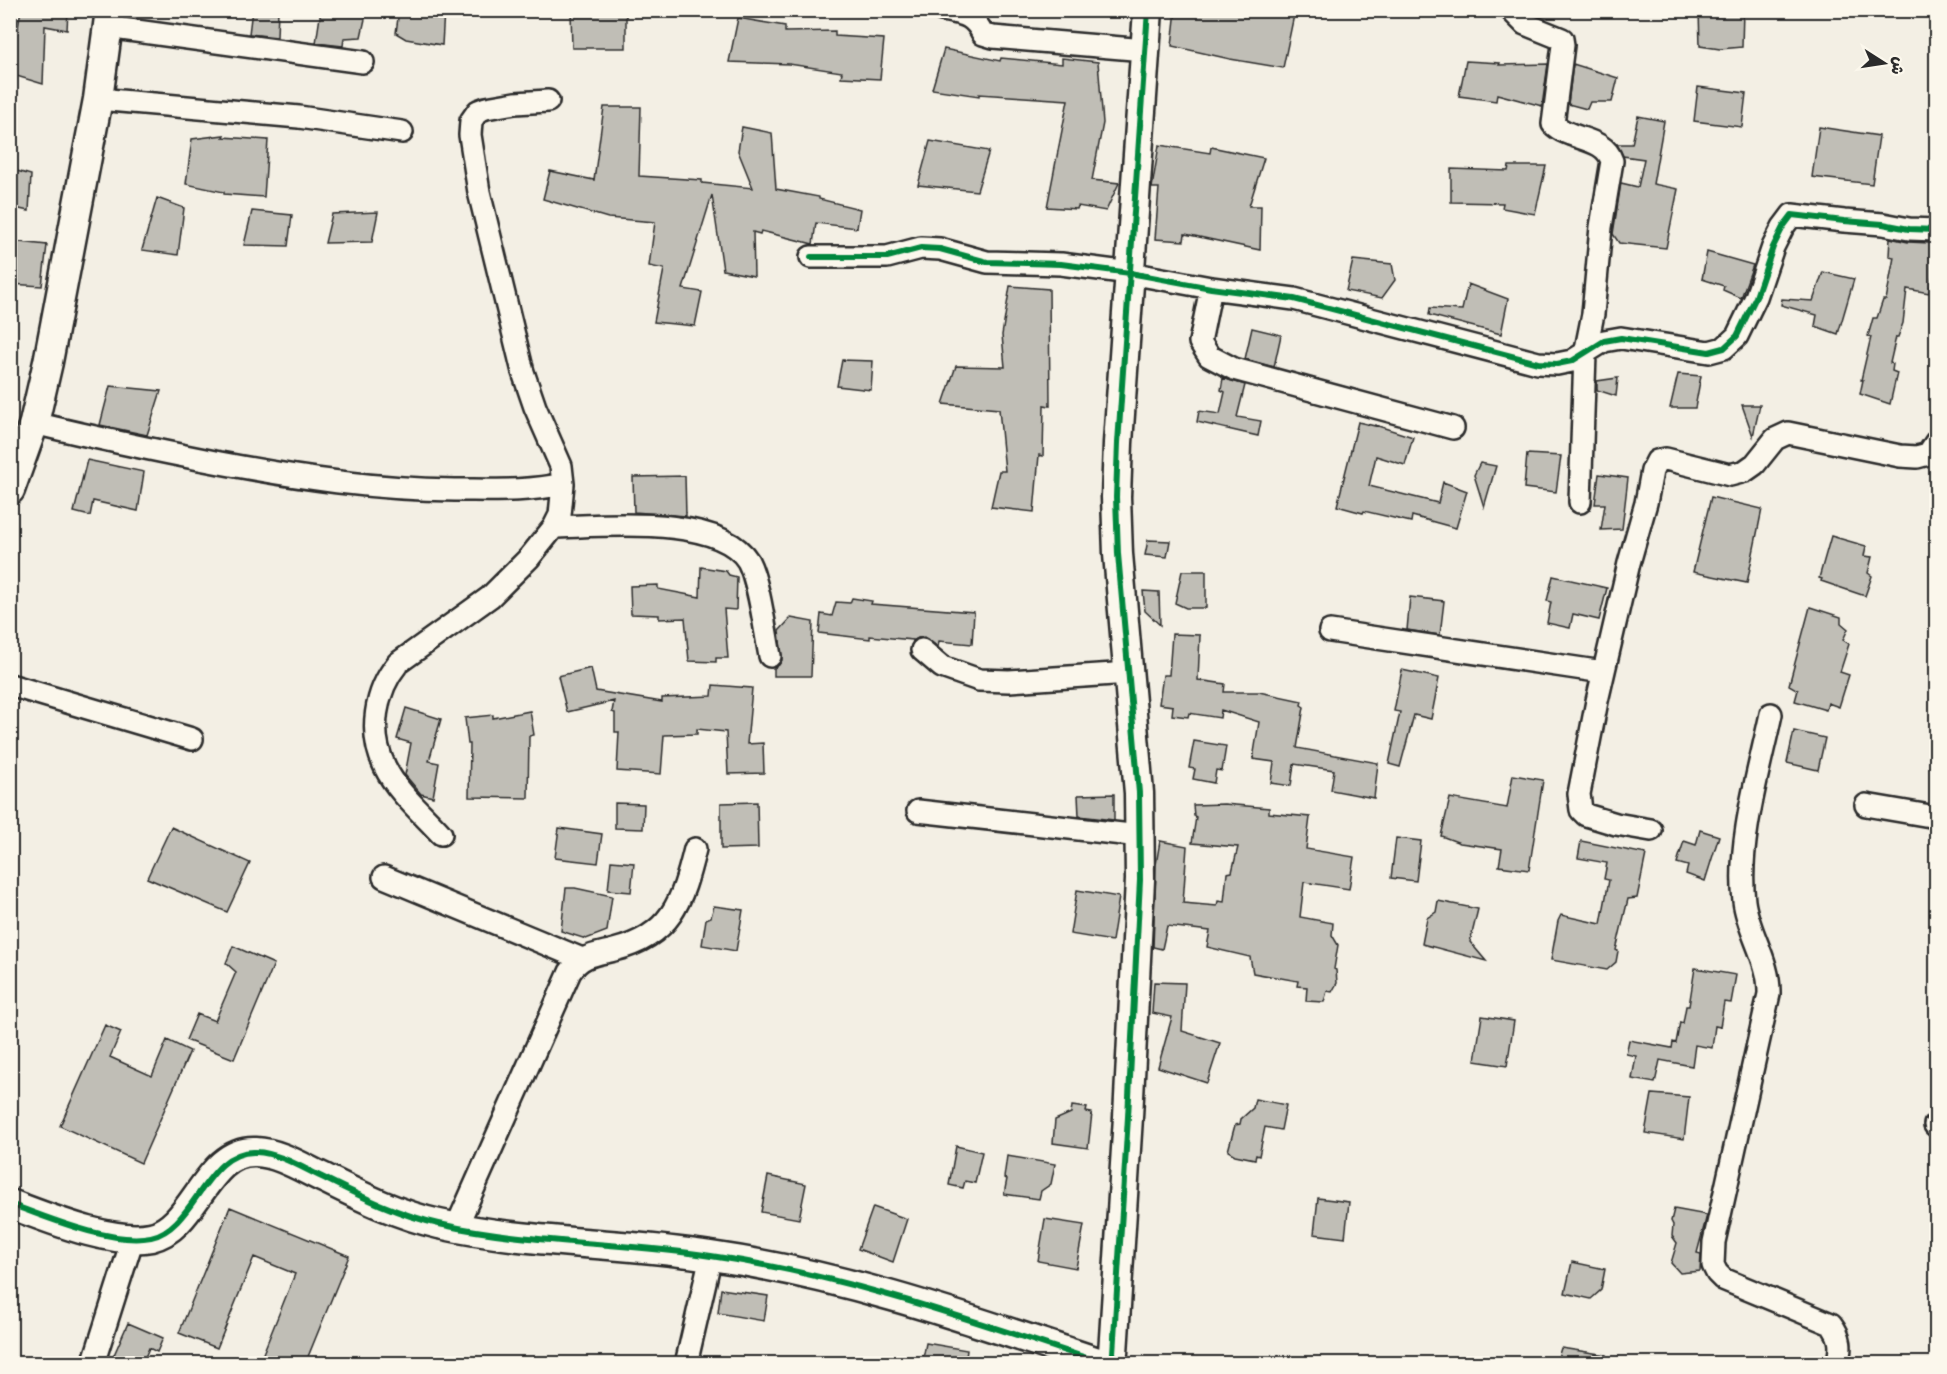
<svg xmlns="http://www.w3.org/2000/svg" width="1947" height="1374" font-family="'Architects Daughter','Playpen Sans Arabic',sans-serif">
  <style>
    .building { fill: #c0beb6; stroke: #2b2b2b; stroke-width: 1.5 }
    .lines { fill: none; stroke-linecap: round; stroke-linejoin: round }
    .street-casing { stroke: #2b2b2b; stroke-width: 26 }
    .secondary-casing { stroke: #2b2b2b; stroke-width: 33 }
    .street { stroke: #fbf7ec; stroke-width: 21 }
    .secondary { stroke: #fbf7ec; stroke-width: 28 }
    .cycleway-casing { stroke: #fbf7ec; stroke-width: 10 }
    .cycleway { stroke: #00873e; stroke-width: 6 }
  </style>
  <rect width="100%" height="100%" fill="#f3efe4"/>
  <filter id="ink" filterUnits="userSpaceOnUse"><feTurbulence type="fractalNoise" baseFrequency=".0167" numOctaves="2"/><feDisplacementMap in="SourceGraphic" scale="12" xChannelSelector="R" yChannelSelector="G"/><feConvolveMatrix kernelMatrix="1 2 1 2 8 2 1 2 1" color-interpolation-filters="sRGB"/></filter>
  <g filter="url(#ink)">
    <path class="building" d="M21 10H68L67 30 45 26 43 84 10 74V43H15Z
      M252 10H278L277 37 249 34Z
      M321 10H367L361 37 344 38 343 46 316 43Z
      M399 10H444L442 45 406 39 396 33Z
      M1176 10H1255L1294 15 1283 68 1230 59 1172 46Z
      M1699 10H1743L1742 47 1720 49 1700 46Z
      M571 11H626V48H572Z
      M738 18 785 26V32L835 31V36L884 39 880 79 841 77 842 72 789 64 729 62Z
      M944 49 1000 61 1001 58 1062 64V58L1098 62 1103 123 1092 180 1119 183 1106 211 1078 206 1077 209 1047 207 1068 100 979 94V96L932 89Z
      M1466 61 1500 63 1499 65 1548 64 1542 106 1497 94 1496 101 1459 96Z
      M1573 64 1618 78 1612 102H1590L1587 109 1568 104Z
      M1698 87 1746 93 1742 127 1694 121Z
      M604 107H641L639 176 702 180V183L753 188 738 151 742 127 772 133 776 189 819 197V199L860 209 857 228 816 223 813 244 761 231 760 234 753 232 754 276 723 270 712 195 683 289 702 292 695 326 654 322 664 269 649 266 655 222 608 218 543 199 550 171 594 180Z
      M1638 116 1664 121 1653 184 1678 189 1666 248 1619 243 1613 234 1621 183 1638 187 1644 159 1623 156 1617 144H1632Z
      M1819 127 1879 136 1872 184 1812 177Z
      M224 135 223 137 268 140 264 197 224 194V192L186 184 192 139Z
      M930 141 989 151 977 191 918 185Z
      M1159 145 1210 153 1211 147 1264 158 1249 206H1261L1260 250 1185 234 1184 241 1155 239 1159 188H1152Z
      M1509 166H1546L1535 214 1502 208 1503 203 1451 202V169L1508 171Z
      M10 169 31 175 29 211 10 207Z
      M157 198 184 208 178 255 142 250Z
      M252 211 292 215 288 246 244 245Z
      M378 212 372 242 325 243 332 214Z
      M1890 238 1908 242 1930 243 1936 246V261L1929 293 1907 289 1903 323 1898 337H1896L1890 363 1893 364 1892 371 1897 373 1890 404 1860 394 1863 380H1861L1871 337 1868 336 1873 318H1877L1883 300H1886L1894 257 1889 256Z
      M10 241 47 245 42 286 10 284Z
      M1707 252 1753 265 1741 298 1723 290 1724 286 1702 279Z
      M1353 260 1392 264 1395 280 1382 298 1346 291Z
      M1823 272 1854 279 1838 334 1815 326 1817 315 1781 305 1782 299 1813 301Z
      M1468 284 1508 299 1501 334 1429 315 1430 308 1462 310Z
      M1010 286 1049 289 1050 406 1044 405 1043 456 1039 455 1034 512 991 507 999 471H1005L999 409 943 404 956 366 1005 367 1002 335Z
      M1252 328 1281 335 1274 367 1245 359Z
      M842 360 873 361 871 390 837 386Z
      M1678 374 1701 376 1695 408H1670Z
      M1223 378 1245 385 1237 417 1261 421 1258 436 1197 422 1199 411 1220 414 1225 392 1221 390Z
      M1618 378 1616 396 1597 390V381Z
      M110 386 161 391 147 435 100 425Z
      M1742 405H1760L1753 436Z
      M1358 422 1375 426V425L1413 437 1405 465 1376 456 1369 486 1438 503 1443 482 1467 491 1456 528 1412 516 1411 522 1364 511 1363 513 1337 506Z
      M1527 454 1561 456 1556 492 1524 488Z
      M87 460 144 472 138 511 93 501 90 516 74 512Z
      M1480 463 1496 466 1484 507 1474 475Z
      M1599 474 1628 478 1622 529 1601 530 1605 504H1595Z
      M685 476 686 516 634 512 633 477Z
      M1711 497 1762 509 1747 583 1693 572Z
      M1831 536 1866 546 1864 556 1872 557 1868 573 1872 576 1865 596 1821 581 1822 579 1819 578Z
      M1148 540 1170 541 1167 557 1145 555Z
      M701 567 726 571 729 575 737 577 736 610 724 609 728 658H716V662L689 661 685 618 659 619V615L631 614 630 586 658 585V589L700 597Z
      M1182 571H1206V608H1186L1175 603Z
      M1553 576 1607 588 1599 620 1573 614 1570 628 1547 623 1551 602 1547 601Z
      M1143 591 1159 592 1160 625 1145 611Z
      M1410 597 1444 601 1440 635 1407 630Z
      M852 598 872 601 871 604 974 612 972 644 939 641 938 647 924 637 918 638 913 641V640L870 636V639L819 633 821 614 832 616 836 602 850 603Z
      M1810 607 1841 617V623L1848 629 1843 640 1849 644 1840 672 1849 675 1839 707 1828 703 1826 710 1795 701 1798 690 1789 685Z
      M791 618 813 622 811 676H774V668L779 665 782 660 779 631Z
      M1172 634 1200 635 1198 680 1225 684 1224 692H1259L1302 701 1301 705 1304 707 1297 748 1378 763 1374 798 1331 790 1334 770 1294 764 1291 786 1271 783 1274 762 1253 759 1259 722 1221 710 1220 718 1189 713 1188 717 1172 715 1173 706 1159 704 1163 675H1169Z
      M591 668 596 691 662 702V698L712 696 713 685 752 688 747 744 763 743 764 773 728 774 726 732 697 729V734L664 735 661 774 617 771 619 732H615V713L612 712 614 701 567 712 558 676Z
      M1402 670 1439 678 1431 719 1414 715 1400 767 1389 764 1400 712 1394 711Z
      M406 708 441 719 429 761 439 763 433 797 421 794 405 775 411 743 397 739Z
      M530 711 534 735 529 736 528 798 469 797 470 744H468L465 718 493 715V718Z
      M1794 731 1825 738 1818 770 1787 763Z
      M1194 741 1226 746 1222 771 1216 770 1214 783 1193 779 1195 769 1189 768Z
      M1513 775 1543 780 1529 870 1499 866 1502 849 1460 843 1441 836 1450 798 1507 808Z
      M1114 794V820L1079 816 1078 795Z
      M757 802 758 848 721 849V803Z
      M615 803 644 804 643 829 615 828Z
      M1224 804 1269 808V813L1310 817 1306 849 1354 857 1349 889 1304 882 1300 917 1333 923 1332 935 1338 945 1334 969 1336 970 1337 983 1332 992 1327 991 1324 1002 1306 1001 1307 987 1297 986 1298 981 1253 973 1250 957 1207 947 1210 931 1167 926 1162 949 1153 947 1156 865 1160 841 1187 846 1183 903 1217 906 1218 901 1224 902 1227 873 1232 872 1238 847 1192 843 1196 817 1194 816 1193 805Z
      M171 827 250 863 227 912 147 878Z
      M559 828 602 834 598 863 555 858Z
      M1700 830 1719 836 1705 881 1686 874 1688 866 1677 863 1684 841 1696 845Z
      M1396 838 1421 841 1416 881 1391 878Z
      M1581 841 1646 854 1637 898 1628 899 1616 950 1618 951 1616 962 1607 970 1551 960 1558 921 1561 915 1601 924 1609 880 1604 879 1607 863 1578 858Z
      M611 861 634 863 631 892 608 890Z
      M566 888H575L612 896 607 931 586 939 561 931Z
      M1077 890 1119 897 1112 941 1070 934Z
      M1438 901 1478 909 1470 942 1486 961 1422 944 1427 918 1436 912Z
      M714 906 743 910 736 951 702 945 706 919 711 917Z
      M233 946 274 964 234 1059 186 1040 197 1014 215 1021 236 972 226 963Z
      M1695 968 1736 975 1731 1003 1724 1002 1720 1027 1715 1026 1712 1048 1695 1045 1692 1066 1660 1060 1655 1083 1632 1079 1636 1056 1626 1054 1629 1040 1672 1048 1673 1042 1676 1043 1680 1022 1683 1023 1686 1006H1689Z
      M1154 982 1185 983 1182 1031 1220 1043 1207 1083 1158 1067 1172 1017 1152 1013Z
      M1482 1016 1514 1021 1507 1066 1475 1061Z
      M105 1025 121 1032 110 1057 152 1076 167 1040 190 1051 141 1163 60 1126Z
      M1652 1094 1689 1097 1684 1139 1645 1133Z
      M1255 1099 1286 1105 1281 1130 1265 1127 1259 1156 1256 1155 1255 1159 1235 1155 1228 1151 1235 1125 1240 1124 1241 1119 1253 1108Z
      M1072 1106 1087 1108 1086 1112 1092 1113 1088 1148 1053 1143 1055 1120 1071 1113Z
      M956 1146 982 1152 975 1183 965 1181 963 1188 949 1185Z
      M1007 1156 1055 1164 1051 1184 1041 1191 1039 1199 1004 1194 1007 1179 1004 1178Z
      M768 1176 806 1184 799 1219 761 1212Z
      M1318 1198 1349 1202 1345 1238 1314 1234Z
      M230 1207 349 1256 305 1364H281L262 1356 295 1274 254 1257 217 1348 179 1333Z
      M873 1207 907 1219 893 1262 858 1249Z
      M1674 1209 1707 1215 1697 1253 1701 1254 1700 1271 1680 1273 1671 1263 1677 1243 1672 1236 1673 1225 1671 1221Z
      M1045 1219 1084 1225 1076 1268 1038 1261Z
      M1572 1262 1605 1269 1601 1290 1591 1299 1565 1293Z
      M721 1289 768 1296 764 1321 718 1313Z
      M128 1323 163 1338 157 1352 149 1348 142 1364H110Z
      M926 1343 967 1350 965 1364H922Z
      M1561 1348 1606 1355 1605 1364H1556Z"/>
    <g class="lines">
      <defs>
        <path id="street" d="M942 10C963 14 973 14 983 34L993 37 1145 50
          M1511 10 1525 24 1562 39 1563 45 1553 124C1570 141 1604 136 1612 161L1601 227 1593 314 1585 354 1580 502
          M107 27 363 62
          M98 99 299 117 402 132
          M811 257H887L921 248 940 249 987 262 1061 264 1130 273 1211 288 1294 299 1538 363 1557 364 1572 361 1604 341 1621 338 1709 352 1724 348 1737 336 1756 297 1773 247 1783 227 1792 215 1844 221 1883 224 1909 229 1936 230
          M1211 288 1200 342 1209 356 1234 369 1453 428
          M34 423C96 438 158 451 220 463 300 478 373 489 455 490 491 490 527 492 563 484
          M554 527C603 526 719 514 748 561 759 582 765 631 770 656
          M1330 631 1603 672
          M922 650 942 667 979 680 1009 681 1129 673
          M10 685 192 739
          M1771 714C1759 771 1737 843 1744 901 1748 933 1770 961 1769 994L1714 1242 1713 1265 1717 1273 1723 1279 1831 1324C1841 1337 1842 1347 1837 1364
          M1866 805 1936 817
          M918 811 1140 836
          M1651 830 1616 824 1586 815 1581 810 1579 794 1597 701 1629 563 1646 503 1652 471 1657 461 1666 459 1730 475 1745 471 1755 464 1775 439 1788 433 1900 456 1917 457 1928 454 1936 442
          M441 834C422 813 397 792 385 767 368 733 375 691 398 663L490 597 529 558 554 527 560 515 563 484 561 466 535 407 523 372 479 192 470 135 471 121 478 111 486 108 515 103 548 101
          M384 877 582 959
          M1935 1125H1936
          M456 1228 570 972C582 955 594 955 614 950 671 936 682 902 695 849
          M93 1364 133 1238
          M686 1364 711 1256"/>
        <path id="secondary" d="M10 490 34 423 48 362 98 99 110 10
          M10 1204C48 1218 112 1245 151 1237 195 1228 206 1149 256 1152 280 1153 304 1169 326 1179 362 1197 399 1215 439 1224 529 1244 621 1242 711 1256 844 1275 972 1320 1098 1362
          M1113 1353 1128 1117 1140 880 1139 793 1118 554 1116 497 1118 443 1148 10"/>
      </defs>
      <use href="#street" class="street-casing"/>
      <use href="#secondary" class="secondary-casing"/>
      <use href="#street" class="street"/>
      <use href="#secondary" class="secondary"/>
      <defs>
        <path id="cycleway" d="M811 257H887L921 248 940 249 987 262 1061 264 1130 273 1211 288 1294 299 1538 363 1557 364 1572 361 1604 341 1621 338 1709 352 1724 348 1737 336 1756 297 1773 247 1783 227 1792 215 1844 221 1883 224 1909 229 1936 230
          M10 1204C48 1218 112 1245 151 1237 195 1228 206 1149 256 1152 280 1153 304 1169 326 1179 362 1197 399 1215 439 1224 529 1244 621 1242 711 1256 844 1275 972 1320 1098 1362
          M1113 1353 1128 1117 1140 880 1139 793 1118 554 1116 497 1118 443 1148 10"/>
      </defs>
      <use href="#cycleway" class="cycleway-casing"/>
      <use href="#cycleway" class="cycleway"/>
    </g>
  </g>
  <rect width="1947" height="1374" fill="none" stroke="#fbf7ec" stroke-width="36"/>
  <rect x="18" y="18" width="1911" height="1338" fill="none" stroke="#2b2b2b" stroke-width="2" filter="url(#ink)"/>
  <g transform="translate(1884 63) rotate(102)" stroke="#fbf7ec" stroke-width="4.5" paint-order="stroke">
  <path d="M0-4.5L10 22L0 15L-10 22Z" fill="#2b2b2b"/>
  <text y="-9" font-size="16" font-weight="bold" text-anchor="middle" fill="#2b2b2b">ش</text>
  </g>
</svg>
